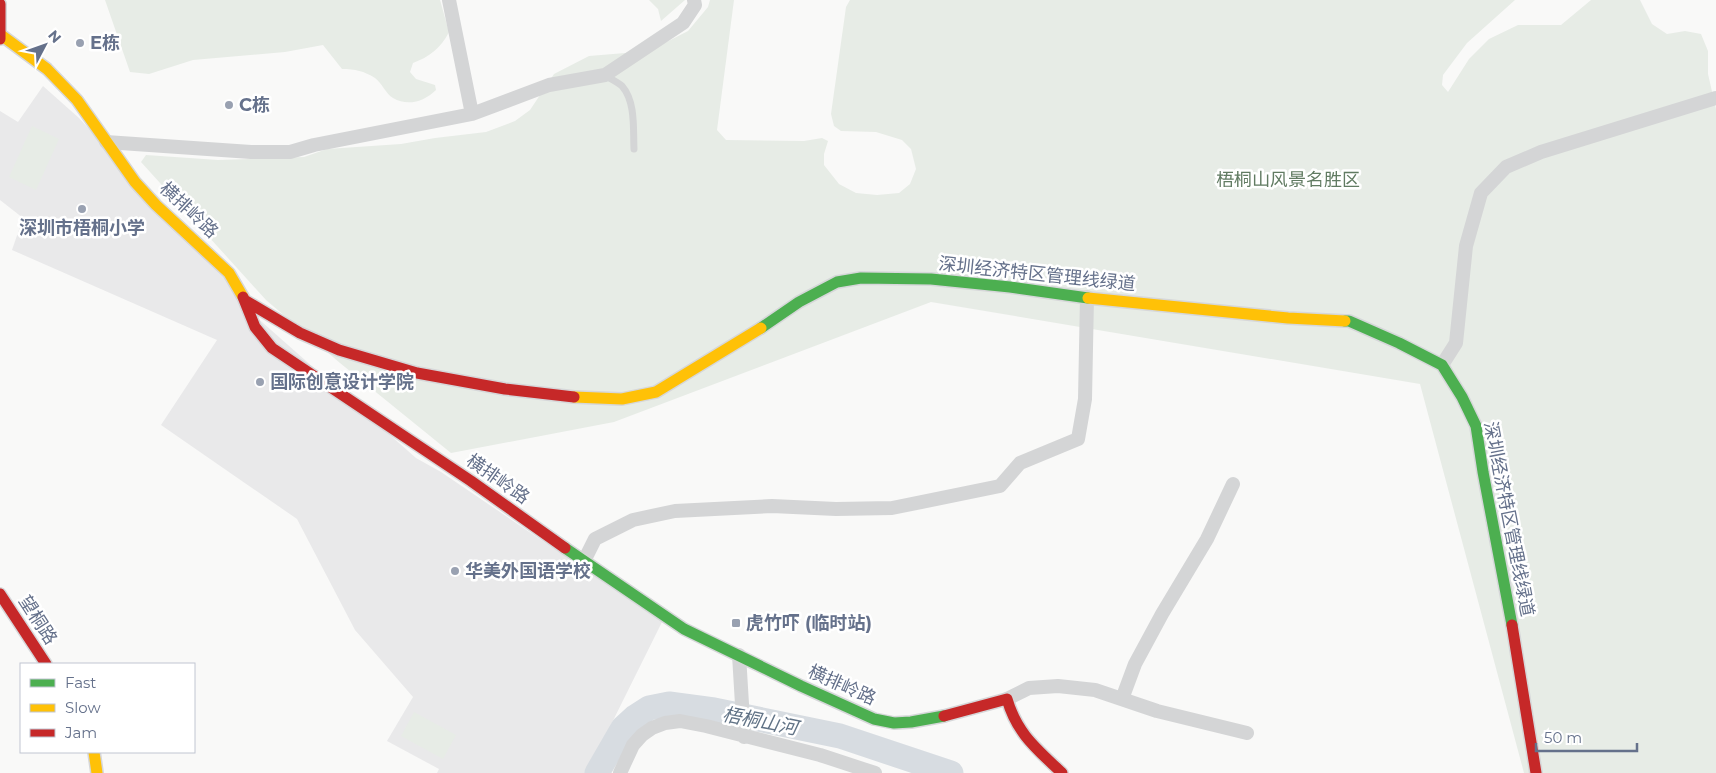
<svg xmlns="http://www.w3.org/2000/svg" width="1716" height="773" font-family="Montserrat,'Noto Sans SC',sans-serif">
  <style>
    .built { fill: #e9e9ea }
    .green { fill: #e7ece6 }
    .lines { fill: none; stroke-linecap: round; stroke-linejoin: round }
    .river { stroke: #d7dce1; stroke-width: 25 }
    .fast-casing { stroke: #d6d7d9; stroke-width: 14 }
    .slow-casing { stroke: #d6d7d9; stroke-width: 14 }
    .jam-casing { stroke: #d6d7d9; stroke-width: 14 }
    .lane { stroke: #d4d5d6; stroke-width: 7 }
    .street { stroke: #d4d5d6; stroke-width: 14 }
    .fast { stroke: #4caf50; stroke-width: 11 }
    .slow { stroke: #ffc107; stroke-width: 11 }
    .jam { stroke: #c62828; stroke-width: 11 }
    .poi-dot { fill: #99a1b1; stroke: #fff; stroke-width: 2 }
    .labels { text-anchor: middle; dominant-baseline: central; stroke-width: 5; stroke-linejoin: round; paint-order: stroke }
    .poi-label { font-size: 18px; font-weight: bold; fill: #65718b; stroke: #fff; text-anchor: start }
    .park-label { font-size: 18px; fill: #617b62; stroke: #fff }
    .street-label { font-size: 18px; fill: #65718b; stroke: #fff }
    .water-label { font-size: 19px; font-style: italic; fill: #617386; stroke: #fff }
  </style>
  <rect width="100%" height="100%" fill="#f9f9f8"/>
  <path class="built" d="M43 86 79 118 223 274 245 307 416 458 441 472 662 622 587 773H437L439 769 387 741 413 697 355 630 297 519 161 425 217 340 12 250 23 218 0 200V111L18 122Z"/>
  <path class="green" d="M105 0H440L449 32C441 48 429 57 413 63L410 72 416 79 435 85 436 90C425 101 408 107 393 98 386 94 382 83 375 78 364 71 355 69 342 69L323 45 285 52 193 60 149 74 130 72Z
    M649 0H685L661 21 658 9Z
    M710 0H734L717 130 726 140 804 141 822 138 828 141 824 154V165L839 184 856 193 877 195 899 193 910 184 916 169 911 149 902 140 876 132 841 131 834 126 831 114 846 7 850 0H1515L1467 43 1443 75 1442 85 1448 92 1469 59 1489 39 1518 25H1561L1591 0H1640L1652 24 1667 34 1685 31 1701 34 1708 51V74L1716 109V773H1524L1420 384 931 302 614 422 451 453 340 363 266 300 141 162 146 155 218 160 304 157 327 149 401 144 435 138 486 132 515 121 530 110 554 74 589 56 649 51 688 31 708 7Z
    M32 126 59 139 36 190 9 177Z
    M414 712 456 735 443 759 401 736Z"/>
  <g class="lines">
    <path class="river" d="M597 773 623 728 635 717 649 708 669 704 714 710 840 736 951 773"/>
    <defs>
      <path id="fast" d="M1345 321H1349L1399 343 1442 365 1462 397 1476 426 1483 472 1512 625
        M761 328 799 302 837 282 861 278 931 279 1010 287 1088 298
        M565 548 684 629 801 686 874 719 894 723 911 722 944 716"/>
      <path id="slow" d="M1 35 47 69 77 100 135 182 156 205 229 273 243 297
        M1088 298 1288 318 1345 321
        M574 397 622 399 656 392 761 328
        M94 752 97 773"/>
      <path id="jam" d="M0 4V39
        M243 297 255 327 272 348 471 481 565 548
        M246 301 300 333 339 350 417 373 505 389 574 397
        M0 594 46 664
        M1512 625 1536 773
        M944 716 1007 699C1017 734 1037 749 1062 773"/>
    </defs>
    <use href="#fast" class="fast-casing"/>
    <use href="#slow" class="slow-casing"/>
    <use href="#jam" class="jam-casing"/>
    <path class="lane" d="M605 75C610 79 618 82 622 86 636 102 633 130 634 149"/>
    <path class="street" d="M449 0 472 114
      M106 142 251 152H290L314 145 472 114 549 85 605 75 683 23 695 5 694 0
      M1442 365 1456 343 1466 246 1481 193 1506 167 1541 152 1716 98
      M584 561 595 539 633 520 675 511 772 506 836 509 892 508 1000 486 1020 463 1078 439 1085 399 1087 297
      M739 655 744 737
      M1007 699 1029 688 1058 686 1095 690 1157 711 1247 733
      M1122 699 1135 664 1162 614 1207 539 1233 484
      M620 773 633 745 642 735 652 728 665 723 680 721 706 726 820 755 875 773"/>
    <use href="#fast" class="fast"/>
    <use href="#slow" class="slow"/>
    <use href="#jam" class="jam"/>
  </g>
  <g class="poi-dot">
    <circle cx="80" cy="43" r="5"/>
    <circle cx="229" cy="105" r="5"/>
    <circle cx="82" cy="209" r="5"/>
    <circle cx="260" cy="382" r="5"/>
    <circle cx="455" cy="571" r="5"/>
    <rect x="731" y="618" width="10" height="10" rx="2.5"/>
  </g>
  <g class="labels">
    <g class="poi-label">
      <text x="90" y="43">E栋</text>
      <text x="239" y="105">C栋</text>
      <text x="82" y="228" text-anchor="middle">深圳市梧桐小学</text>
      <text x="270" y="382">国际创意设计学院</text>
      <text x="465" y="571">华美外国语学校</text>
      <text x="746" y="623">虎竹吓 (临时站)</text>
    </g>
    <g class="park-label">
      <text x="1288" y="180">梧桐山风景名胜区</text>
    </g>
    <g class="street-label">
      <text transform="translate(189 210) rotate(43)">横排岭路</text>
      <text transform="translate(1037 274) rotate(6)">深圳经济特区管理线绿道</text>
      <text transform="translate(498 479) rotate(35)">横排岭路</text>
      <text transform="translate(1509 519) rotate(79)">深圳经济特区管理线绿道</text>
      <text transform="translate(38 620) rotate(57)">望桐路</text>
      <text transform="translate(842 685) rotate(24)">横排岭路</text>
    </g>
    <g class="water-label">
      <text transform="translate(760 721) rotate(11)">梧桐山河</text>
    </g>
  </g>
  <rect x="20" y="663" width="175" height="90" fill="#ffffff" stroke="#c1c6d1"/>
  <rect x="30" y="679" width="25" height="8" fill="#4caf50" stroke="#c1c6d1"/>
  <text x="65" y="688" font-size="15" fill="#65718b">Fast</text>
  <rect x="30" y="704" width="25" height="8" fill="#ffc107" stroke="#c1c6d1"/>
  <text x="65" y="713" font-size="15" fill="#65718b">Slow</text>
  <rect x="30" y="729" width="25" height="8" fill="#c62828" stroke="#c1c6d1"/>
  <text x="65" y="738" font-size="15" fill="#65718b">Jam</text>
  <g transform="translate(45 45) rotate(49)" stroke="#ffffff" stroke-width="4" paint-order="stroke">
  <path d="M0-4L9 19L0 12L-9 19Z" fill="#65718b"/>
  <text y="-8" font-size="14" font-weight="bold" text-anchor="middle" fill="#65718b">N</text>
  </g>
  <path d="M1536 743v8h101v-8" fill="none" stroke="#65718b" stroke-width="2.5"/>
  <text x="1544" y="743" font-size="15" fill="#65718b" stroke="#ffffff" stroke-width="4" paint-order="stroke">50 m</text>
</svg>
